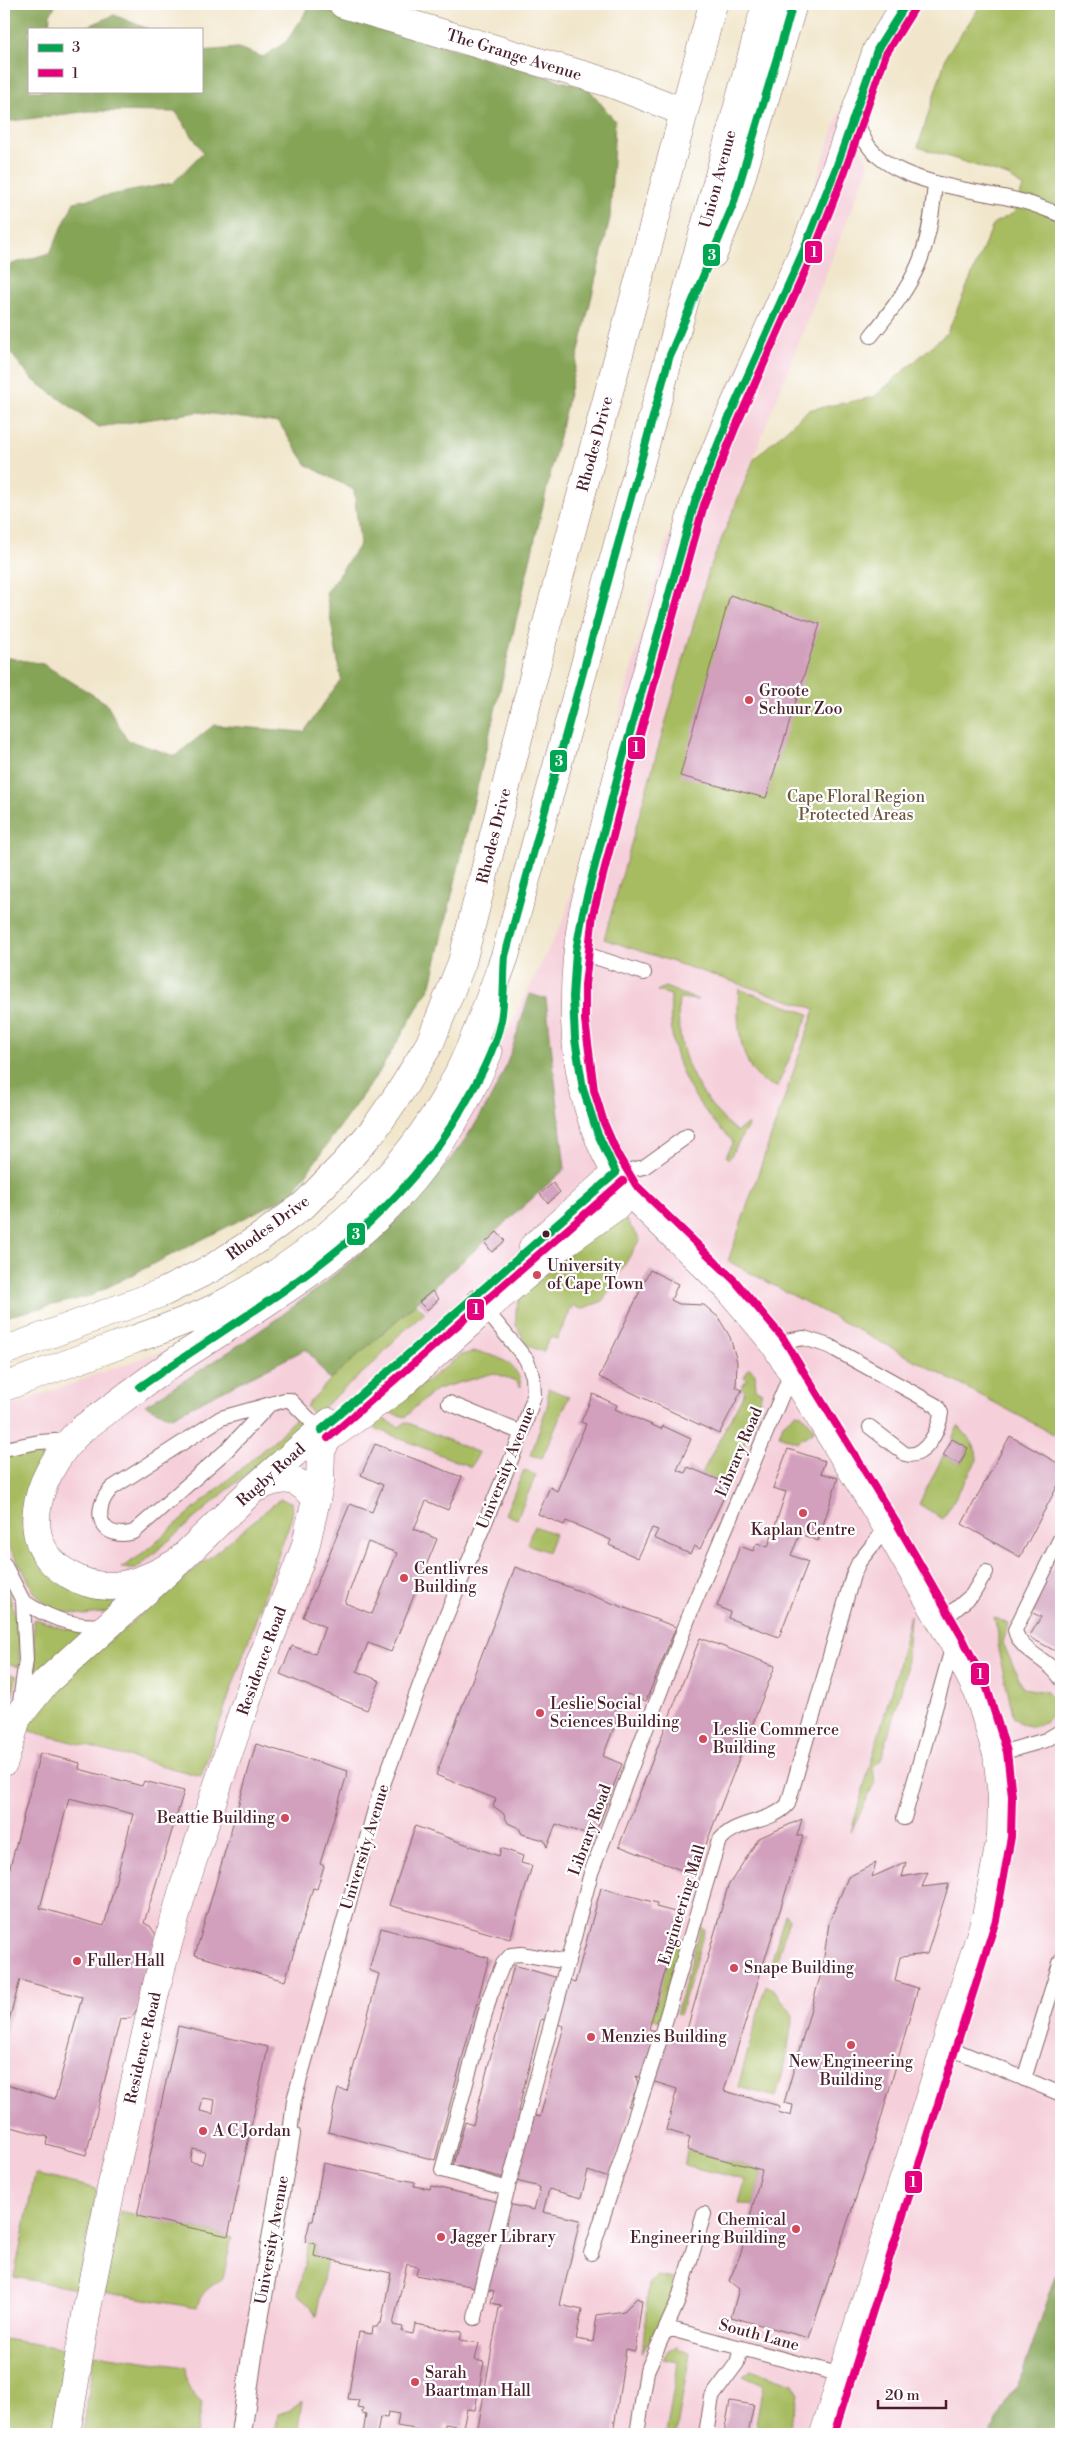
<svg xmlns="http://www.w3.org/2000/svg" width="1065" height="2438" font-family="'Libre Bodoni',serif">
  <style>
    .built { fill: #f5cfda }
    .green { fill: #a7bc61; stroke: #786e46 }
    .forest { fill: #85a457; stroke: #686241 }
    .building { fill: #d2a0bd; fill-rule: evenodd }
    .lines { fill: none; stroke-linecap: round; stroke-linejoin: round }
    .service-casing { stroke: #846563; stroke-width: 16 }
    .pedestrian-casing { stroke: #846563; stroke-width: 22 }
    .minor-casing { stroke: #846563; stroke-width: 29 }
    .motorway-casing { stroke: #846563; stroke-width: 29 }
    .service { stroke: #fff; stroke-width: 14 }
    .pedestrian { stroke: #fff; stroke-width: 20 }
    .minor { stroke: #fff; stroke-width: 28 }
    .motorway { stroke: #fff; stroke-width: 28 }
    .bus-1-casing { stroke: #fff; stroke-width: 11 }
    .bus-2-casing { stroke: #fff; stroke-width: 11 }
    .bus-1 { stroke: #00a651; stroke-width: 8 }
    .bus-2 { stroke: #e5007d; stroke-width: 8 }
    .poi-dot { fill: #d1495b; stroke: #fff; stroke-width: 2 }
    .bus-dot { fill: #4a1f2b; stroke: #fff; stroke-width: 2 }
    .labels { text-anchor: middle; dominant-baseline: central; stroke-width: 4.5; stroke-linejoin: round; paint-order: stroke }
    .street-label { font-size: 16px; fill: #4a1f2b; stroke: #fff }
    .poi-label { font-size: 16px; fill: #4a1f2b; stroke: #fff; text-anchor: start }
    .park-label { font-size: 16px; fill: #6b563e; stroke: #fff }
    .line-badge { stroke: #fff; stroke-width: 2 }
    .badge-label { font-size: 14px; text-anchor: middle; font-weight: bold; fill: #fff }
  </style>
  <rect width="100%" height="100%" fill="#fff"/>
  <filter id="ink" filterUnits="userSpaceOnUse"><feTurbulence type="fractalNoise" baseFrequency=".02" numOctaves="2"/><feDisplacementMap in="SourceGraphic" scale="10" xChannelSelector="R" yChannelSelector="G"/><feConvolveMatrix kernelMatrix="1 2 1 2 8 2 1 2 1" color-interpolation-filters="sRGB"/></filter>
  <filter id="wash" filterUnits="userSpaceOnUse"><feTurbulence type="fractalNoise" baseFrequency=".0096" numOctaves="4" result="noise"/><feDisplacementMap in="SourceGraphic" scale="20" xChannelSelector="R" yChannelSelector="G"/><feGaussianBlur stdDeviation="1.12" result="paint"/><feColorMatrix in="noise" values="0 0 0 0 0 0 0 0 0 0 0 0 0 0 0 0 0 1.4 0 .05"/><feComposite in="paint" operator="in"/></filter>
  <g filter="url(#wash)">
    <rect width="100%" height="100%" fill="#f1e6cb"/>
    <path class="built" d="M842 105 869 165 709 570 604 938 815 1009 729 1261 1061 1438V2434H4V1408L172 1347 241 1333 463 1119 565 916 660 562 693 465 793 248Z"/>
    <path class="green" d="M982 4H1061V1438L728 1261 815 1009 604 939 709 570 754 459 808 410 874 397 947 333 994 223 1014 213 1023 187 1008 176 918 147 947 54Z
      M665 987 698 1000 679 998C674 1052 697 1097 737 1132L747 1124 748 1126 729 1159 726 1156 733 1142C688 1097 667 1060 671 995L657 991Z
      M739 989 809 1014 777 1087C773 1085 767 1084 763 1081 738 1064 736 1015 739 989Z
      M619 1219 626 1220 640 1239 603 1301 581 1309 573 1305 557 1339 550 1337 543 1352 527 1345 516 1325V1310L520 1297 535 1278Z
      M416 1303 425 1313 399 1335 373 1364 314 1415 306 1406 330 1380Z
      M474 1352C495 1354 520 1363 521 1387L516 1381 494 1373 437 1389 414 1408 406 1417 386 1412 461 1355Z
      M749 1368 755 1373 756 1390 762 1391 754 1421 732 1476 728 1475 724 1483 702 1473 745 1391 741 1387 747 1379 744 1377Z
      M548 1388 569 1397 542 1458 531 1455 548 1403Z
      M796 1413 802 1414 815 1430 797 1442 779 1435 783 1424Z
      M297 1416 305 1423 137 1568H121L138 1557 279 1436Z
      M380 1417 399 1427 406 1422 479 1453 471 1467 374 1428Z
      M958 1426C968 1437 977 1445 977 1460L943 1519 919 1504 943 1456 961 1464 968 1448 952 1439Z
      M13 1454H40L43 1459 28 1527 119 1596 108 1612 84 1615 57 1610 44 1603 34 1592 22 1568 4 1540V1456Z
      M524 1470 536 1475 517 1519 505 1514Z
      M280 1499 291 1502 292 1516 201 1776 22 1729 49 1691Z
      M534 1526 555 1534 548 1552 527 1544Z
      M4 1582C16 1611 21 1635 19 1667L4 1662Z
      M910 1615 906 1673 881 1760 873 1768 875 1782 851 1832 896 1674Z
      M994 1617 1008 1624 1003 1643 1023 1688 1047 1692C1065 1711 1038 1741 1014 1718L998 1650V1633Z
      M36 1619 61 1628 86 1631 38 1672 36 1669 33 1620Z
      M4 1672 17 1676 4 1723Z
      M785 1914 789 1919 776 1963H771Z
      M680 1919V1945L660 2021 651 2018Z
      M701 1927 705 1929 680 2015 676 2013Z
      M766 1985 776 1992 793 2015 786 2060 776 2097 738 2087Z
      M687 2150 762 2170 753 2206 739 2203 745 2180 684 2165Z
      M35 2174 97 2189 77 2289 14 2277Z
      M120 2211 232 2237 223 2278C210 2287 200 2292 197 2308L104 2292Z
      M309 2242 316 2244 314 2256 327 2259 316 2317 311 2306 298 2294Z
      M657 2276 674 2279 669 2309 642 2353 649 2283Z
      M4 2339 67 2349 54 2434H4Z
      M677 2346V2349L690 2353 676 2434H666L678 2362 663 2359 669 2349Z
      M94 2354 186 2367C184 2382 190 2393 202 2403L197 2434 83 2433Z
      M752 2370 793 2384 799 2394 786 2434H754L763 2385 743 2376Z
      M302 2401 297 2434H275L278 2414 291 2410Z"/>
    <path class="forest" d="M4 4H57L50 14 49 29H29V91H201V51L238 48 263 57 286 42 310 6 589 89 615 121 610 218 431 985 381 1069 292 1194 90 1296 4 1317V657L43 664 106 703 127 740 175 756 214 725 304 732 341 679 326 593 360 544 354 490 307 465 279 423 198 412 99 427 32 379 4 345V274L12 264 50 253 74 202 173 183 203 152 176 112 90 111 4 122Z
      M114 15 148 29H82Z
      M530 994 546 999 565 1169 330 1380 306 1349 170 1417 145 1405C273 1326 427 1225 497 1086 511 1058 519 1024 530 994Z
      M1061 2261V2434H990L1023 2372Z"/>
    <g id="blocks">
      <path class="building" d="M730 595 820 624 766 798 680 776Z
        M553 1183 560 1192 548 1203 540 1194Z
        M497 1232 505 1241 492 1252 485 1243Z
        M650 1270 678 1284 671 1300 679 1304 704 1305 718 1317 730 1337 737 1362 736 1387 742 1390 719 1434 599 1377Z
        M432 1291 439 1299 427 1310 419 1302Z
        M593 1394 617 1405 615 1409 661 1429 663 1426 691 1439 677 1470 685 1473 688 1467 724 1482 720 1489 726 1492 700 1549 694 1546 690 1554 654 1538 658 1530 652 1528 638 1558 609 1545 611 1540 595 1533 566 1521 564 1525 538 1514 550 1487 557 1491 586 1424 581 1422Z
        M1010 1436 1061 1465V1485L1059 1483 1020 1557 962 1524Z
        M952 1439 968 1448 960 1464 943 1456Z
        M375 1444 462 1477 448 1510 426 1501 414 1529 437 1539 391 1652 368 1643 357 1671 380 1681 367 1710 280 1674 292 1646 315 1654 325 1627 303 1617 350 1504 372 1512 383 1485 361 1475ZM368 1542 397 1553 372 1614 345 1603Z
        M788 1449 825 1461 821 1473 838 1478 818 1541 800 1534 791 1555 808 1562 779 1637 728 1618 730 1612 717 1606 740 1546 753 1551 757 1543 768 1547 786 1492 773 1488Z
        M1061 1552V1650L1059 1653 1029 1637 1041 1617 1029 1611Z
        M515 1567 676 1627 646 1701 627 1694 603 1756 622 1764 594 1837 556 1824 547 1847 544 1840 522 1834 519 1828 508 1823 503 1813 493 1806 496 1799 436 1775Z
        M700 1638 775 1666 694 1875 619 1846Z
        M256 1744 348 1771 320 1864 324 1866 317 1889 313 1888 285 1981 195 1955Z
        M40 1753 80 1763 79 1769 142 1786 144 1781 184 1791 144 1923 150 1926 156 1935 137 2009 131 2018 120 2019 86 2155 46 2144 48 2137 4 2125V2084L55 2099 82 1997 20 1980 4 2039V1890ZM69 1798 133 1814 104 1926 40 1908Z
        M802 1819 797 1836H803L724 2091 780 2106 778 2112 791 2116 793 2105 784 2103 822 1970 829 1923 848 1877 876 1863 872 1877 906 1862 902 1877 928 1872 922 1887 949 1884 927 1954 900 1957 895 1981 918 1988 875 2140 809 2338 731 2317 739 2289 729 2281 741 2253 762 2170 687 2150 690 2137 666 2130 677 2089 636 2076 638 2086 628 2106 632 2107 609 2178 588 2171 581 2198 549 2189 543 2212 580 2220 560 2305 582 2310 576 2339 593 2342 597 2315 624 2311 637 2298 642 2301 635 2351 626 2349 613 2434H477L499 2308H501V2305L491 2303 494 2291 416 2275 418 2267 407 2264 393 2325 403 2327 402 2332 413 2334 415 2324 462 2332 460 2340 479 2343 475 2360 484 2362 475 2410 467 2409 463 2427 445 2424 444 2434 397 2426 399 2414 388 2412 387 2418 380 2417 377 2434H363L366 2414 362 2413 363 2408 357 2407 359 2400 348 2399 359 2332 372 2334 373 2327H377L379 2323H381L391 2273 314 2256 316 2244 305 2242 310 2221H313L323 2163 415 2182 414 2186 430 2189 431 2186 534 2210 540 2187 453 2165 465 2122 473 2125 514 1965 575 1983 601 1888 657 1903 656 1907 675 1912 680 1919 649 2029 684 2040 728 1886 759 1838ZM541 2019 564 2026 540 2117 518 2111Z
        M415 1826 499 1856 501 1848 523 1856 521 1863 532 1866 510 1939 389 1905Z
        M381 1928 489 1958 435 2160 328 2132 338 2089 347 2091 379 1974 369 1970Z
        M178 2026 268 2047 228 2236 137 2216ZM203 2098 215 2100 213 2114 200 2111ZM193 2149 205 2152 202 2164 190 2162Z
        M730 2401 754 2405 748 2434H724Z"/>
    </g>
  </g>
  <g filter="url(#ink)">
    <use href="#blocks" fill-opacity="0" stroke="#846563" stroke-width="1"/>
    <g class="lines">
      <defs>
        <path id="service" d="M858 118C863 183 969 188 1017 200 1032 203 1047 210 1061 215
          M871 336C917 279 929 256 935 183
          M576 951 644 973
          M616 1173 644 1167 687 1136
          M774 1343 804 1338 829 1346 937 1406 941 1413C939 1430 926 1459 905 1454L870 1427
          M449 1403 522 1433
          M270 1404 227 1450 134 1532C100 1542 90 1510 112 1488L221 1418 285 1400H290L324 1434
          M4 1449 39 1442 70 1440
          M1061 1537 1015 1630C1020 1653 1050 1659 1061 1679
          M4 1564 23 1601 26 1660 19 1708
          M23 1601C48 1618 74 1628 104 1625
          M942 1621 972 1595 986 1572
          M997 1754 1046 1740 1061 1731
          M904 1818 953 1645
          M945 2046 1061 2094
          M1024 2079 1061 1960
          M290 2134 294 2100 379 1795 440 1631 522 1433 534 1396 533 1376 526 1359 475 1297
          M508 2189 442 2170 490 1996 503 1964 511 1955 521 1954 568 1962
          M591 2253 657 2049 718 1843C733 1819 770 1825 788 1804L853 1575 859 1562 887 1527
          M475 2318 481 2289 591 1873 693 1606 792 1371
          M667 2328 842 2375
          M637 2434 647 2371 678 2301 704 2214
          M706 2434 712 2397 737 2363 741 2349"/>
        <path id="pedestrian" d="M241 2434 253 2349 290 2134"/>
        <path id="minor" d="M343 4 610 83 684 112
          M533 1247 616 1173
          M258 1487C284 1475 300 1476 316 1501
          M4 1762 17 1718 46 1682 178 1562 252 1490 330 1422
          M66 2434 87 2309 112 2184 158 1980 182 1893 225 1763 255 1677 305 1548 320 1482 321 1450 328 1438 398 1388 476 1317 563 1244 617 1206 628 1191
          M824 2434 986 1917 1001 1836 1002 1796 997 1754 978 1692 953 1642 887 1527 774 1343 728 1288 628 1191C570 1109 567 1008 583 912L618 775 695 502 727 422 803 252 836 168 877 50 906 4"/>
        <path id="motorway" d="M713 254 733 205 793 4
          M4 1351 164 1292 212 1268 259 1238 304 1205 345 1163 375 1128 402 1089 430 1043 462 962 549 615 713 4
          M4 1387C48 1371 92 1355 135 1339 163 1329 193 1319 219 1306 310 1261 391 1189 443 1102 470 1056 487 1006 505 956L766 4
          M178 1562C160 1572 143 1581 122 1585 103 1588 84 1584 68 1574 9 1540 43 1464 82 1429 114 1406 145 1382 177 1360 246 1314 320 1273 380 1215 427 1169 463 1113 488 1053"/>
      </defs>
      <use href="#service" class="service-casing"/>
      <use href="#pedestrian" class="pedestrian-casing"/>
      <use href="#minor" class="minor-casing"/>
      <use href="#motorway" class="motorway-casing"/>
      <use href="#service" class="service"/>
      <use href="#pedestrian" class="pedestrian"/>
      <use href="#minor" class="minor"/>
      <use href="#motorway" class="motorway"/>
      <defs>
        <path id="bus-1" d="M140 1387C264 1300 383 1243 463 1107 478 1081 495 1050 501 1020 505 999 503 977 505 956L670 355 733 205 793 4
          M321 1430 616 1173 597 1132 583 1089 575 1039 573 997 576 951 583 912 618 775 695 502 727 422 803 252 836 168 877 50 906 4"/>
        <path id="bus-2" d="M328 1438 623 1181
          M834 2434 996 1920 1011 1837 1012 1796 1007 1752 987 1688 962 1637 896 1522 783 1338 735 1281 636 1185 618 1155 604 1123 594 1090 585 1020V985L593 914 628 778 704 505 736 426 812 256 845 171 886 54 914 9"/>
      </defs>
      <use href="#bus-1" class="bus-1-casing"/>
      <use href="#bus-2" class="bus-2-casing"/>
      <use href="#bus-1" class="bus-1"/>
      <use href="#bus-2" class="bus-2"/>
    </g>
  </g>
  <g class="poi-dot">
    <circle cx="749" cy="700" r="5"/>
    <circle cx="537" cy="1275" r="5"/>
    <circle cx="803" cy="1513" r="5"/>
    <circle cx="404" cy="1578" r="5"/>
    <circle cx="540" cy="1713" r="5"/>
    <circle cx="703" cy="1739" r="5"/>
    <circle cx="285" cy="1818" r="5"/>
    <circle cx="77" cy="1961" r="5"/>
    <circle cx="734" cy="1968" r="5"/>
    <circle cx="591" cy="2037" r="5"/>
    <circle cx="851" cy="2045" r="5"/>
    <circle cx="203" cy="2131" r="5"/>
    <circle cx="796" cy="2229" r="5"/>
    <circle cx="441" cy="2237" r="5"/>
    <circle cx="415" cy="2382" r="5"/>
  </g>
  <circle class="bus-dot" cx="546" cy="1234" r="4.5"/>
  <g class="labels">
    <g class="street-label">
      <text transform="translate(514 55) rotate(17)">The Grange Avenue</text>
      <text transform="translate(718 179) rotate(-75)">Union Avenue</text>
      <text transform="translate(595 444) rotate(-75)">Rhodes Drive</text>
      <text transform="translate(494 836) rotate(-76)">Rhodes Drive</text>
      <text transform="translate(268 1228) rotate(-36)">Rhodes Drive</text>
      <text transform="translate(739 1452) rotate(-67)">Library Road</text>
      <text transform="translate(506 1468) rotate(-68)">University Avenue</text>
      <text transform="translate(271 1475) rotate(-42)">Rugby Road</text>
      <text transform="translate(262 1661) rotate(-70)">Residence Road</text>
      <text transform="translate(590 1830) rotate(-70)">Library Road</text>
      <text transform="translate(365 1847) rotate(-73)">University Avenue</text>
      <text transform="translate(682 1905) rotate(-73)">Engineering Mall</text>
      <text transform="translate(143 2048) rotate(-77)">Residence Road</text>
      <text transform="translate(272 2240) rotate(-80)">University Avenue</text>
      <text transform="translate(759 2335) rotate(15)">South Lane</text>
    </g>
    <g class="poi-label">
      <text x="759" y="691">Groote<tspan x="759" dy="18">Schuur Zoo</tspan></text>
      <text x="547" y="1266">University<tspan x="547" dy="18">of Cape Town</tspan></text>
      <text x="803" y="1530" text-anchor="middle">Kaplan Centre</text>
      <text x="414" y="1569">Centlivres<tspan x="414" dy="18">Building</tspan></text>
      <text x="550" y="1704">Leslie Social<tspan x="550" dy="18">Sciences Building</tspan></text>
      <text x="713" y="1730">Leslie Commerce<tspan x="713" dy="18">Building</tspan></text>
      <text x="275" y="1818" text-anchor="end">Beattie Building</text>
      <text x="87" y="1961">Fuller Hall</text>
      <text x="744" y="1968">Snape Building</text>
      <text x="601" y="2037">Menzies Building</text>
      <text x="851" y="2062" text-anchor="middle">New Engineering<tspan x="851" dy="18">Building</tspan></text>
      <text x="213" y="2131">A C Jordan</text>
      <text x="786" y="2220" text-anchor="end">Chemical<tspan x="786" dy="18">Engineering Building</tspan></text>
      <text x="451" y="2237">Jagger Library</text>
      <text x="425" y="2373">Sarah<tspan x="425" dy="18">Baartman Hall</tspan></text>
    </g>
    <g class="park-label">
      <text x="856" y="797">Cape Floral Region<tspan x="856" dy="18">Protected Areas</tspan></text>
    </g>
  </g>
  <g class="line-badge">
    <rect x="804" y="240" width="19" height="24" rx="5" fill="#e5007d"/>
    <rect x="702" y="243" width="19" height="24" rx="5" fill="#00a651"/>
    <rect x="627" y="736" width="19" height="24" rx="5" fill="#e5007d"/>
    <rect x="549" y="749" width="19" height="24" rx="5" fill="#00a651"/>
    <rect x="346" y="1222" width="20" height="24" rx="5" fill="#00a651"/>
    <rect x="466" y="1298" width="19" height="23" rx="5" fill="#e5007d"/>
    <rect x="970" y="1662" width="20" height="24" rx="5" fill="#e5007d"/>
    <rect x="904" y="2170" width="19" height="24" rx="5" fill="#e5007d"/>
  </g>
  <g class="badge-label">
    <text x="814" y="257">1</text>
    <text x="712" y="260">3</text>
    <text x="636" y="752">1</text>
    <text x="559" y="766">3</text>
    <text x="356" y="1239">3</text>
    <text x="476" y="1314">1</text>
    <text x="980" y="1679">1</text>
    <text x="913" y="2187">1</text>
  </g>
  <rect width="1065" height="2438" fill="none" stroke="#fff" stroke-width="20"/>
  <rect x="28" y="28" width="175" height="65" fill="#ffffff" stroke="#b7a5aa"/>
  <rect x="38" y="44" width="25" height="8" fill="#00a651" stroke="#b7a5aa"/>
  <text x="72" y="52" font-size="15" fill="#4a1f2b">3</text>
  <rect x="38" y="69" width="25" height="8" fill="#e5007d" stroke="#b7a5aa"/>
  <text x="72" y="78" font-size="15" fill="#4a1f2b">1</text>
  <path d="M878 2400v8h68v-8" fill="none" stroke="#4a1f2b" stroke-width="2.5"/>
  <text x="885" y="2400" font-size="15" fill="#4a1f2b" stroke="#ffffff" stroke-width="4" paint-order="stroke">20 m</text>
</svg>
